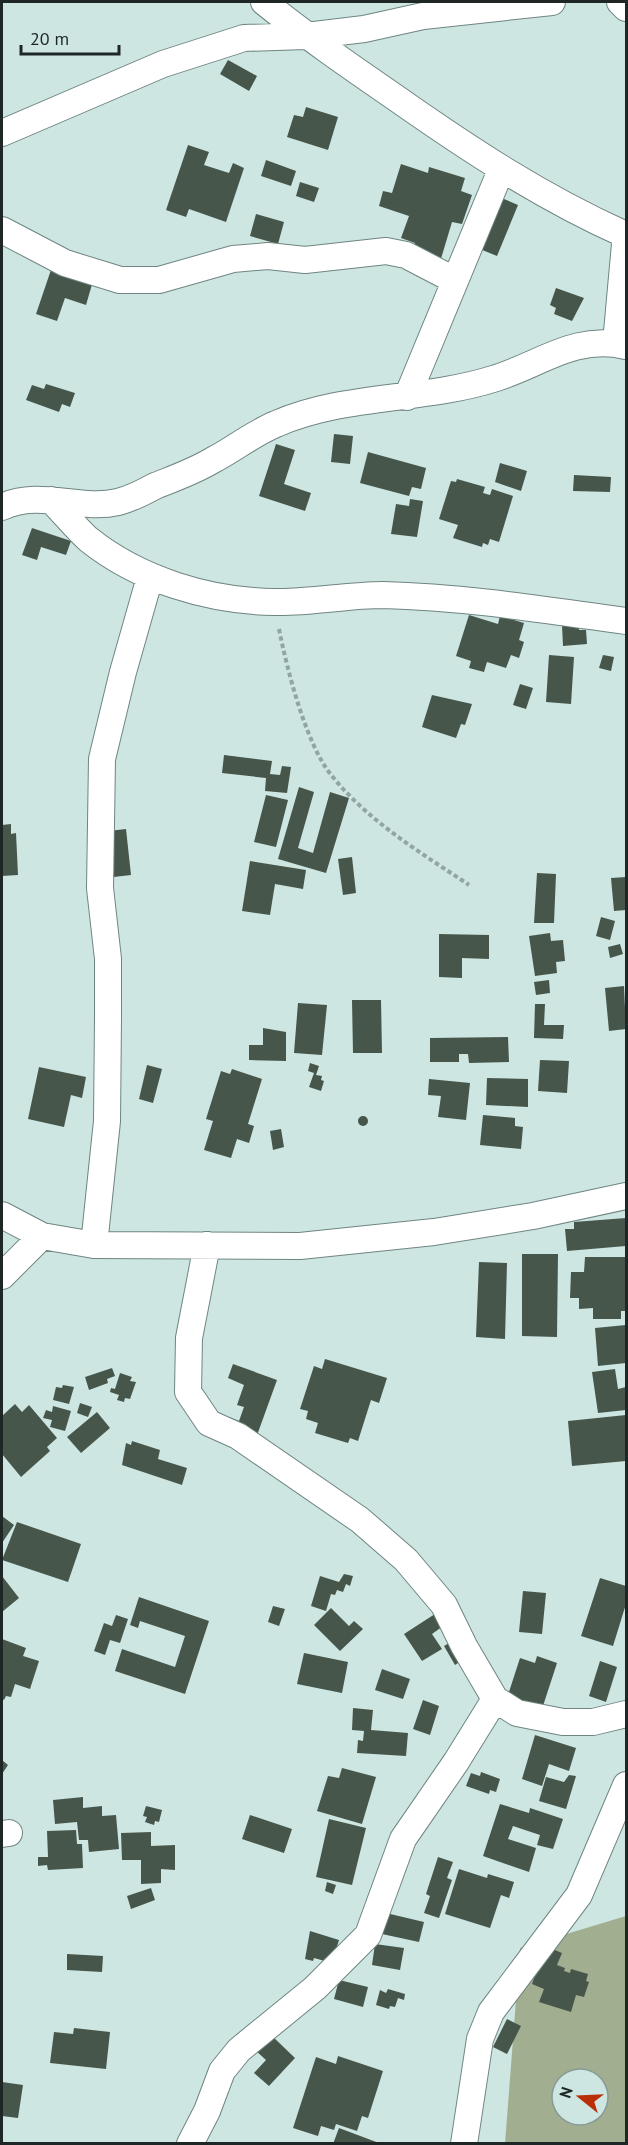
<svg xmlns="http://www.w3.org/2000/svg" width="628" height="2145" font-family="'PT Sans',sans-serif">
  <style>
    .forest { fill: #a2ae90; fill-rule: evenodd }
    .building { fill: #47564b }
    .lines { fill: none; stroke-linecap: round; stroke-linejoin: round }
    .minor-casing { stroke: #6f8582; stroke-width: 28 }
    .path { stroke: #91a5a2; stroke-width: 4; stroke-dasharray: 4.5 3; stroke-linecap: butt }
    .minor { stroke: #fff; stroke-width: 26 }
  </style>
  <rect width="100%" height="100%" fill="#cde6e2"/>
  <path class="forest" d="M626 1916V2143L505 2144 520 1948ZM562 2079H598V2115H562Z"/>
  <path class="building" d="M228 60 257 76 249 91 220 74Z
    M306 107 338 117 328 150 287 137 294 115 303 117Z
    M188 145 209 152 204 165 229 173 233 163 244 168 226 222 189 209 186 217 166 210Z
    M266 160 296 171 291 186 261 176Z
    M401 164 428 173 429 167 465 178 461 191 472 195 462 224 452 222 440 262 412 254 415 243 401 238 409 216 379 206 383 191 392 193Z
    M300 182 319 188 314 202 296 196Z
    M492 194 518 205 497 256 470 245Z
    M256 214 284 222 278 244 250 236Z
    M54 261 93 281 86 305 65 298 57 321 36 314Z
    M556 288 584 298 572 321 554 314 556 308 550 305Z
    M46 384 75 393 70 407 62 404 59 412 26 400 32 385 44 389Z
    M334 434 353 436 350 464 331 462Z
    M276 444 295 450 284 484 311 493 305 511 259 496Z
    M368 452 426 468 421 489 412 487 409 496 360 483Z
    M500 463 527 471 521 491 495 482Z
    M574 475 611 477 610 492 573 491Z
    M457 479 485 487 483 493 490 495 492 489 513 496 499 542 490 539 488 545 483 543 482 547 453 538 458 525 439 519 451 481 456 482Z
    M410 499 423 501 417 537 391 534 396 504 409 506Z
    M32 528 71 541 66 555 41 547 37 560 22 555Z
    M469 615 498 624 500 616 524 623 519 640 524 642 519 658 511 655 506 668 487 662 484 672 469 668 471 661 456 656Z
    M579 624V630H586L587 644 563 646 562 625Z
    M549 655 574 657 571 704 546 702Z
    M603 655 614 657 611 671 599 668Z
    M520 684 533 688 526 709 513 705Z
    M432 695 472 704 465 725 461 724 456 738 422 727Z
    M224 755 272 761 270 774 280 775 282 766 291 767 287 793 265 791 266 778 222 773Z
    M299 787 314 792 298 848 313 853 330 792 349 798 326 873 278 859Z
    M266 795 288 800 276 847 254 842Z
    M11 824V834L16 833 18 875 2 876V825Z
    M126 829 131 875 105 878 100 832Z
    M352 857 356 893 343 895 338 859Z
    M250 861 306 870 303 889 275 884 270 915 242 911Z
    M537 873 556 874 554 923H534Z
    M626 877V910L614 911 611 878Z
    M601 917 615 921 610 940 596 936Z
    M550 933 551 941 563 940 565 961 556 962 557 973 535 976 529 936Z
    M439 934 489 935V959L462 958V978L439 977Z
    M620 944 623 954 610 958 608 947Z
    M549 980 550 993 536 995 534 982Z
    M624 986 626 1029 609 1031 605 988Z
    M352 1000H381L382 1053H353Z
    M298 1003 327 1005 322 1055 294 1053Z
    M535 1004H545L544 1025H564L563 1039 534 1038Z
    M263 1028 286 1032V1061L249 1060V1045H263Z
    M508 1037 509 1062 469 1063 468 1054H459V1062H430V1038Z
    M540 1060 569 1061 567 1093 538 1091Z
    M310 1063 319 1066 316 1075 322 1076 321 1080 324 1081 321 1091 309 1087 314 1073 308 1071Z
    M147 1065 162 1069 153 1103 139 1099Z
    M39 1067 86 1077 82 1098 71 1095 64 1127 28 1119Z
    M232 1069 262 1079 248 1124 254 1126 249 1143 237 1139 231 1158 204 1150 213 1121 206 1119 221 1071 230 1074Z
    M487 1078 528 1079V1107L486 1105Z
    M429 1079 470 1083 466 1120 438 1117 441 1096 428 1095Z
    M483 1115 515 1118V1126L523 1127 521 1149 480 1145Z
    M358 1121a5 5 0 1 1 10 0a5 5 0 1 1-10 0Z
    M281 1129 284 1147 273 1150 270 1131Z
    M626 1218V1246L567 1251 565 1229H574V1222Z
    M522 1254H558L557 1337 522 1336Z
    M585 1257H626V1311H621V1319H593V1308L579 1309V1298H570L571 1272H584Z
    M479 1262 507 1263 505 1339 476 1337Z
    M626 1325V1363L598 1366 595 1328Z
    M325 1359 387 1378 379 1403 371 1400 358 1441 350 1438 348 1443 315 1433 318 1423 306 1419 308 1411 300 1409 314 1366 322 1369Z
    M233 1364 277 1380 256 1438 226 1423 229 1417 239 1421 244 1407 237 1405 244 1385 228 1378Z
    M112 1368 115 1376 107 1379 108 1383 89 1390 85 1377Z
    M615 1369 618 1389 626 1387V1410L598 1413 592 1372Z
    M120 1373 132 1377 130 1381 136 1382 130 1399 125 1398 124 1402 117 1400 119 1395 110 1392 111 1388 115 1389Z
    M63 1385 74 1387 69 1404 53 1400 56 1387 62 1388Z
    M80 1403 92 1407 88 1417 77 1413Z
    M15 1404 22 1412 29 1405 57 1438 47 1447 50 1451 21 1477 2 1454V1416Z
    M53 1406 71 1411 65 1431 50 1427 52 1420 43 1418 46 1410 52 1412Z
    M97 1412 110 1428 81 1453 67 1437Z
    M626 1415V1461L572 1466 568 1421Z
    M132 1441 160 1450 158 1459 187 1468 182 1485 122 1465 126 1443 131 1445Z
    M2 1516 14 1525 2 1543Z
    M17 1522 81 1544 68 1582 2 1560Z
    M344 1574 353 1576 350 1586 346 1584 343 1592 337 1590 335 1595 331 1594 326 1611 311 1606 320 1576 339 1582Z
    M2 1576 19 1598 2 1612Z
    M600 1578 626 1586V1604L613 1646 581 1636Z
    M523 1591 546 1593 542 1634 519 1632Z
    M139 1597 209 1621 185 1694 115 1671 122 1649 175 1667 185 1636 140 1621 138 1628 130 1625Z
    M273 1606 285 1609 279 1626 268 1622Z
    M331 1608 349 1626 354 1621 363 1629 340 1651 314 1625Z
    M438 1612 446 1624 432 1634 442 1649 422 1661 404 1634Z
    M116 1615 128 1619 120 1643 110 1640 105 1655 94 1651 104 1623 112 1626Z
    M2 1639 26 1648 23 1656 39 1661 30 1689 15 1684 11 1697 6 1696 4 1700 2 1699Z
    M456 1639 467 1657 455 1665 444 1646Z
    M304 1653 348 1662 342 1693 297 1684Z
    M537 1656 557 1663 542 1709 507 1698 520 1658 535 1663Z
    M600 1661 617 1667 606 1702 589 1696Z
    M382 1669 410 1679 403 1699 375 1690Z
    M423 1700 439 1706 430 1735 413 1729Z
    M353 1708 373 1710 371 1730 408 1733 406 1756 357 1753 358 1740 363 1741 364 1731 352 1730Z
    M535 1735 576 1748 569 1771 549 1764 542 1786 522 1779Z
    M2 1760 8 1765 2 1774Z
    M342 1768 376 1777 362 1824 317 1811 328 1776 339 1778Z
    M481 1772 500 1779 496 1792 490 1790 489 1794 466 1786 471 1773 480 1776Z
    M569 1775 576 1776 566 1809 539 1801 546 1777 564 1782Z
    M83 1797V1808L102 1806V1816L116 1815 119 1849 89 1852 88 1840H79L77 1822 55 1824 53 1800Z
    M500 1804 529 1813 530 1808 563 1819 553 1849 537 1845 540 1835 513 1826 508 1839 536 1848 529 1872 483 1856Z
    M146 1806 162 1810 159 1822 155 1821 154 1825 145 1822 147 1817 143 1816Z
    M250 1815 292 1829 284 1853 242 1839Z
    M329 1819 366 1828 352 1885 316 1877Z
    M76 1830 77 1844H82L83 1868 48 1870 47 1865 38 1866V1857H48L47 1831Z
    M151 1832V1846L175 1845V1870L161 1869V1883L141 1884V1860H122L121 1833Z
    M438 1857 453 1862 447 1878 452 1880 439 1918 424 1913 430 1896 426 1894Z
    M459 1869 487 1878 488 1874 514 1882 509 1898 501 1895 490 1928 445 1914Z
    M327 1882 336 1885 333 1894 325 1891Z
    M151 1888 155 1900 131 1909 127 1896Z
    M386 1913 424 1922 419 1942 382 1934Z
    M310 1931 339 1940 332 1963 314 1958 313 1961 305 1959Z
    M375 1944 404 1948 400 1970 372 1965Z
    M550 1948 562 1953 557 1965 565 1968 564 1971 570 1973 571 1969 588 1974 586 1981 589 1982 584 1997 576 1995 571 2012 539 2002 544 1989 532 1984 542 1955Z
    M67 1954 103 1956 102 1972 67 1970Z
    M339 1980 368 1987 363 2007 334 1999Z
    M388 1989 405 1994 404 2000 398 1998 395 2007 390 2006 389 2009 376 2005 380 1990 386 1993Z
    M507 2019 521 2026 507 2054 493 2047Z
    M74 2028 110 2032 106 2069 50 2063 54 2032 73 2034Z
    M270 2034 295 2058 269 2086 254 2073 266 2060 255 2050Z
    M338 2056 383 2071 368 2118 362 2116 357 2131 336 2124 334 2130 321 2126 318 2136 293 2128 316 2057 336 2064Z
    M2 2082 23 2085 18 2118 2 2116Z
    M339 2128 379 2143V2144H333Z"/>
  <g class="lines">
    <defs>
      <path id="minor" d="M264 2C306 36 351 67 396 98 470 150 543 198 626 235
        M620 2 626 8
        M2 133 163 64 244 38 306 36 364 29 423 16 552 2
        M2 230 65 263 120 280H159L233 259 268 256 305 260 386 251 406 255 454 280
        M616 343 626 233
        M407 397 501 170
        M51 500C63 512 75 527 88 539 139 580 209 601 274 602 310 603 347 595 383 595 464 597 546 610 626 621
        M2 507C39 489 79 511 118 502 130 499 144 492 155 486 175 478 195 471 213 460 234 449 254 433 276 424 344 394 423 401 493 379 540 365 574 334 626 346
        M2 1215 42 1236 94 1245 300 1246 434 1232 533 1216 626 1196
        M94 1245 107 1121 108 1018V959L100 888 102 759 123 672 150 577
        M207 1245 189 1338 188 1392 209 1423 238 1436 360 1520 406 1560 444 1605 464 1646 495 1699 517 1713 563 1722H593L626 1714
        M2 1276 42 1236
        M2 1834 9 1833
        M190 2144 207 2111 222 2071 239 2050 315 1988 368 1935 403 1839 456 1762 495 1699
        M464 2144 480 2039 491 2012 579 1895 626 1785"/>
    </defs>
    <use href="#minor" class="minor-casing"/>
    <path class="path" d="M279 629C287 669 306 745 332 776 369 822 420 852 469 885"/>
    <use href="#minor" class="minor"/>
  </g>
  <rect width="628" height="2145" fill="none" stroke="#1e2726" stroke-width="6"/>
  <g transform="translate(580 2097) rotate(288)"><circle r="28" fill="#cde6e2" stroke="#879a97" stroke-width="1.5"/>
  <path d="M0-4.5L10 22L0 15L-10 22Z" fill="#b82e07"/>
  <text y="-9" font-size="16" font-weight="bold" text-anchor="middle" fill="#1e2726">N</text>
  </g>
  <path d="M21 45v9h98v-9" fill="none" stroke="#1e2726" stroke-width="3"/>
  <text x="30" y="45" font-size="18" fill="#1e2726" stroke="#cde6e2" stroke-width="4.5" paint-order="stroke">20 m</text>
</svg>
